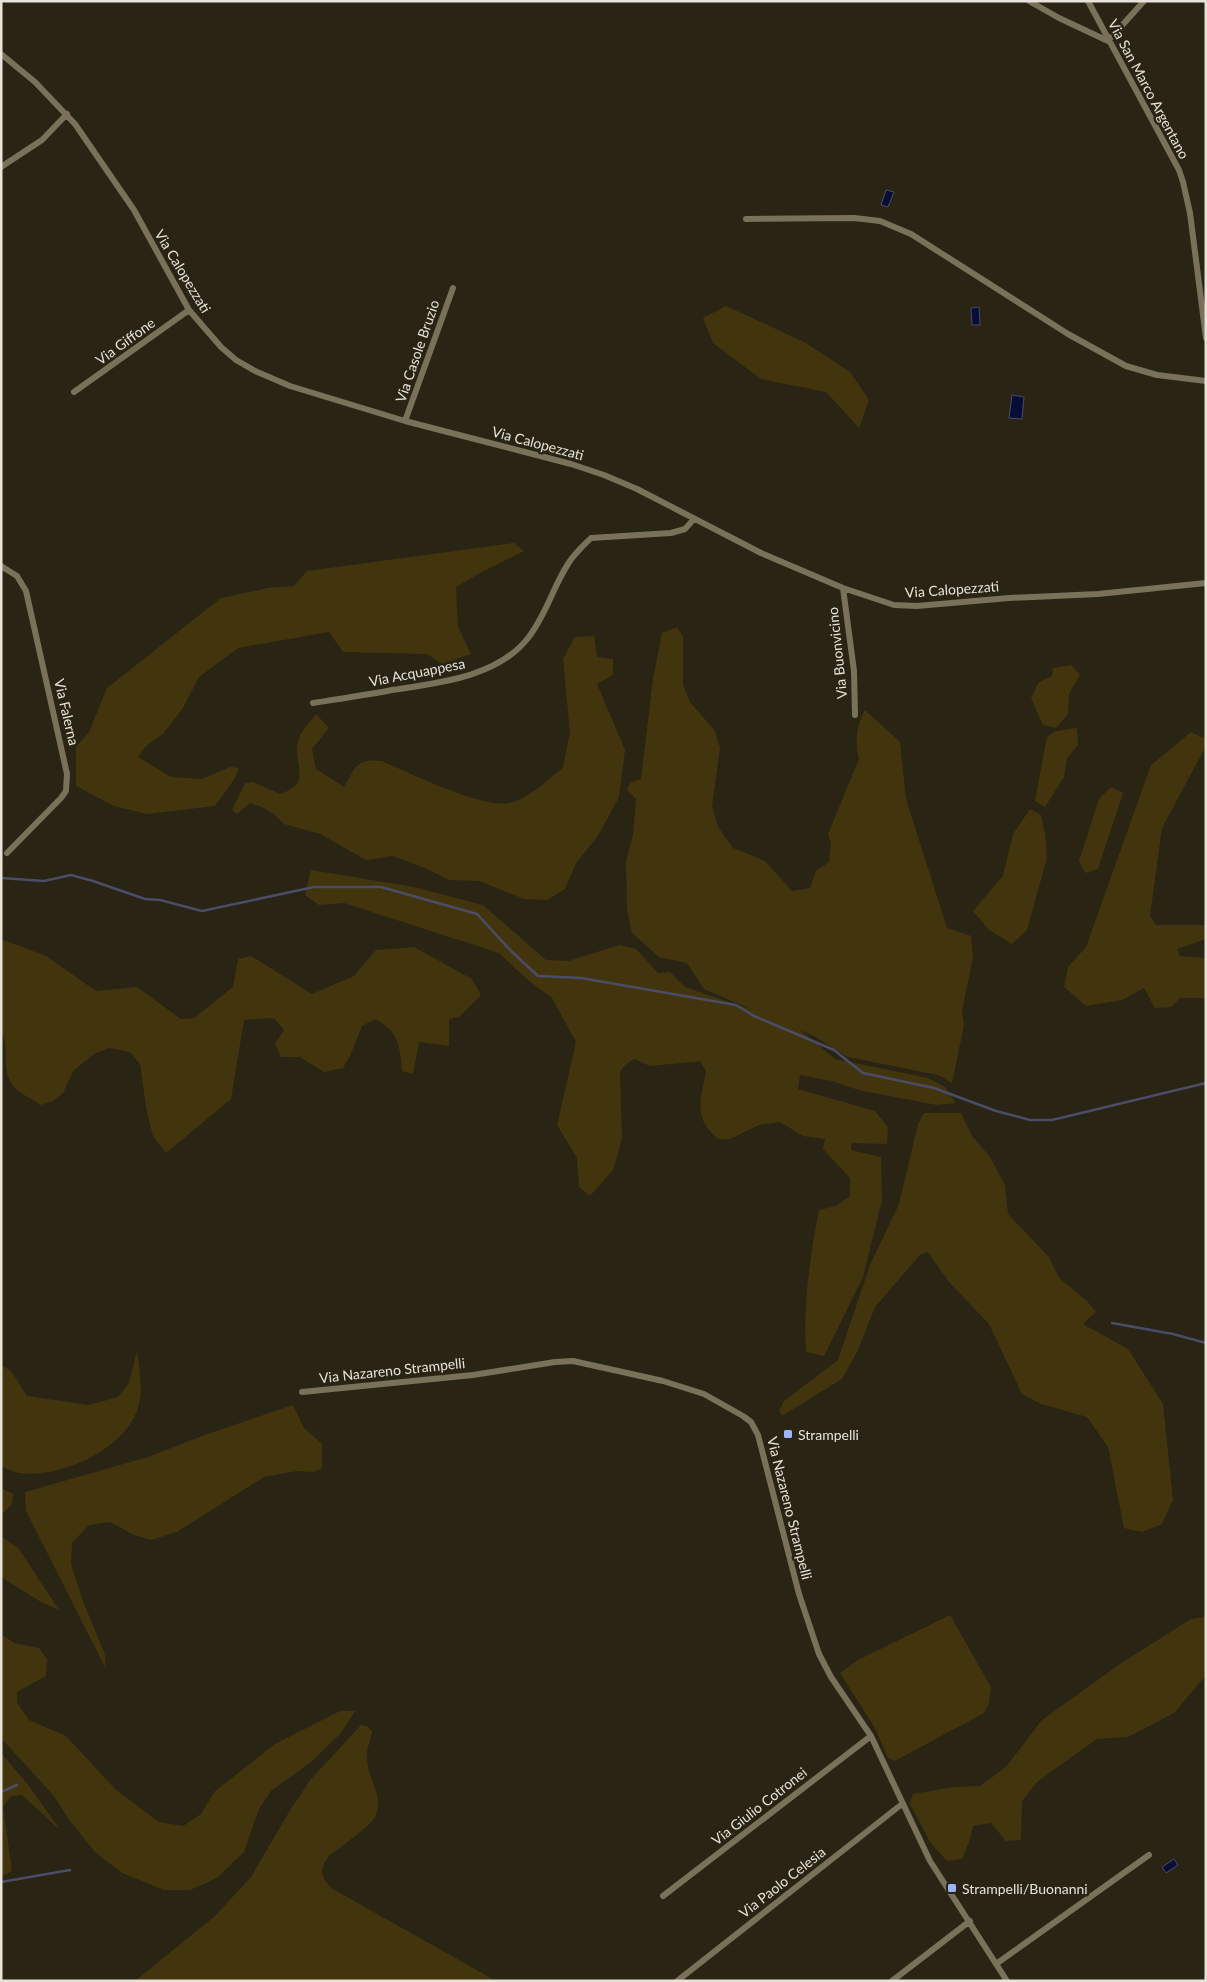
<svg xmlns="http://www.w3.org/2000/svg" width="1207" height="1982" font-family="Lato,sans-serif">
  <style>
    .green { fill: #42350e }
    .water { fill: #070d36; stroke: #4a4d67 }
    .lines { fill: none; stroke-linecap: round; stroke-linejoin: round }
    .stream { stroke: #4a4d67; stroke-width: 2.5 }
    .minor { stroke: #79715a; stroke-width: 6 }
    .poi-dot { fill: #9cb4fd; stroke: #292414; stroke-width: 2 }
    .labels { text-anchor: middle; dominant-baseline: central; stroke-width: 5; stroke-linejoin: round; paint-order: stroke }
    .street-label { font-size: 14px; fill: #e7e3d9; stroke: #292414 }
    .poi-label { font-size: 14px; fill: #e7e3d9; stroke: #292414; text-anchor: start }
  </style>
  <rect width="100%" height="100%" fill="#292414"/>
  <path class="green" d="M726 306 804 342 850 372 869 400 859 428 826 392 761 379 713 343 703 318Z
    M514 543 524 551 480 573 456 587 458 627 471 654 442 664 427 654 343 652 329 632 238 648 199 677 183 708 164 733 146 746 138 757 171 777 202 779 230 767 239 768 235 778 215 806 147 814 114 806 76 786V747L89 732 107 688 221 598 268 588 294 586 307 571Z
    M677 627 683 637V685L690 702 715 731 720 748 712 806 718 827 733 848 765 861 792 891 810 888 816 871 829 862 831 844 828 834 859 759C855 743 856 725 865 710L900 742 906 799 947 928 971 936 973 957 962 1011 964 1025 952 1083 938 1075 848 1057 814 1036 800 1030 835 1059 928 1078 945 1087 956 1103 937 1105 862 1091 832 1081 800 1075 798 1089 875 1111 888 1127 887 1144 851 1143V1150L881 1157 882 1200 863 1277 824 1356 806 1352C803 1305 810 1256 819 1210L836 1206 850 1196V1178L823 1149 825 1139 803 1136 780 1122 759 1125 730 1139H718C692 1117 701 1100 706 1071L700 1061 650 1066 634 1059 625 1065 620 1072 622 1139 613 1170 590 1196 579 1187 577 1158 557 1125 576 1042 552 998 528 980 499 953 344 903 319 905 305 895 311 870 414 887 483 905 546 960 569 961 619 945 636 949 658 973 670 972 685 987 753 1010 704 989 687 963 659 957 632 933 627 909 626 861 633 835 636 799 627 790 630 783 641 779 653 679 662 633Z
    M594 636 597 657 613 659V675L597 684 625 750 619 797 598 836 576 863 565 889 547 900 524 899 479 881 449 880 427 869 393 856 366 860 320 834 284 824 274 814 260 806 250 803 237 814 232 810 245 783 253 782 280 794C313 783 293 766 298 741 300 732 311 721 316 714L329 728 312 749 316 769 344 787C356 767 356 758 382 761 410 773 483 809 509 803 529 799 548 779 563 768L570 732 563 659 575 637Z
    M1071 665 1080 675 1069 694 1068 714 1056 728 1043 725 1031 698 1039 682 1052 676 1053 668Z
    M1077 728 1078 745 1067 758 1064 777 1045 807 1035 801 1047 737 1056 731Z
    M1191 732 1206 739V746L1162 828 1150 916 1156 925H1206V939L1177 949 1180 956 1206 958V998H1180L1171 1007 1155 1008 1144 988 1122 1000 1086 1006 1064 987 1068 967 1086 947 1151 765Z
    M1111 787 1123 793 1098 869 1085 873 1079 861 1099 799Z
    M1030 809 1041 815 1045 834 1047 858 1027 930 1012 944 988 929 973 911 1003 876 1013 834Z
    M1 939 46 956 96 991 137 987 181 1019 194 1018 233 987 238 959 251 956 312 994 354 976 376 950 414 947 472 979 481 995 459 1017 449 1019V1046L419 1042 413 1074 402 1071C400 1047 399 1031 375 1019L362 1026 350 1056 343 1068 324 1072 300 1057H281L275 1044 284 1030 274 1018 244 1020 231 1099 166 1153 153 1136 147 1113 140 1064 130 1052 109 1048 94 1054 74 1070 63 1093 53 1101 41 1105C33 1099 17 1093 12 1084 1 1068 10 1047 1 1031Z
    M924 1113H961L972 1136 990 1157 1005 1185 1008 1214 1049 1257 1059 1278 1087 1301 1096 1312 1083 1324 1128 1349 1163 1404 1173 1500 1162 1524 1142 1532 1124 1528 1108 1447 1087 1417 1041 1404 1022 1394 989 1324 949 1282 928 1252 920 1255 875 1307 857 1352 842 1379 782 1416 779 1411 784 1401 838 1360 870 1265 899 1204 918 1124Z
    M137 1351C139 1368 143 1387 139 1404 129 1448 61 1479 19 1473 13 1472 7 1469 1 1466V1365L11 1371 27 1396 89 1405 118 1397 129 1383Z
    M293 1405 304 1428 322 1444V1468L314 1472 297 1471 264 1477 177 1532 151 1540 134 1535 110 1522 89 1525 72 1543 71 1564 83 1601 105 1655V1667L26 1511 25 1492 148 1457 202 1436Z
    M1 1488 13 1494 12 1504 1 1515Z
    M1 1536 19 1549 59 1610 41 1602 1 1577Z
    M950 1615 991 1687 989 1703 984 1713 895 1761 888 1758 875 1728 840 1673 858 1660Z
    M1206 1617V1675L1174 1713 1128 1737 1097 1739 1038 1781 1022 1801 1021 1840 1006 1841 991 1823 973 1826 969 1842 962 1859 947 1861 930 1842 910 1804 913 1794 954 1787 980 1786 1006 1767 1042 1720 1120 1664 1191 1619Z
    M1 1634 14 1643 39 1648 47 1659 46 1676 17 1692V1703L29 1720 66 1736 116 1790 159 1822 183 1826 201 1814 214 1792 275 1744 340 1711H355L340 1734 310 1763 271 1791 259 1809 244 1852 217 1878 190 1890H164L122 1873 95 1852 70 1821 54 1796 1 1738Z
    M361 1725 367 1726 372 1731C371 1740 366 1749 367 1758 367 1779 385 1796 375 1817 370 1826 338 1849 328 1857 319 1871 321 1876 331 1888L489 1977 492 1981H135L215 1916 251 1877 289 1812 311 1779Z
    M1 1753 29 1786 61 1831 22 1795 11 1796 3 1807 12 1871 1 1877Z"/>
  <path class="water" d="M886 190 894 192 888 207 881 205Z
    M979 307 980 325H972L971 308Z
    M1012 395 1024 397 1022 419 1009 418Z
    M1174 1859 1178 1865 1166 1873 1162 1867Z"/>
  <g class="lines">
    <path class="stream" d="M1 878 44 881 71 875 93 881 145 899 160 900 202 911 314 887H381L477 914 511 951 538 976 581 978 736 1005 754 1016 834 1050 863 1073 934 1088 996 1111 1030 1120H1052L1206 1083
      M1112 1323 1173 1334 1206 1343
      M1 1792 17 1785
      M1 1882 70 1870"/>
    <path class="minor" d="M1029 1 1059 18 1108 41 1144 1
      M1088 1 1179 170 1183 182 1190 213 1206 338
      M1 54 35 82 75 124 134 210 189 310 221 347 236 360 255 371 290 386 405 421 571 464 604 475 637 489 761 553 843 588 894 605 917 606 1009 598 1098 594 1206 583
      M1 167 42 140 67 114
      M746 219 854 218 880 221 911 234 1068 334 1126 366 1157 375 1206 381
      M74 392 189 310
      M405 421 453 288
      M1 566 17 576 26 591 67 774 66 791 61 798 7 853
      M843 588 854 671 855 715
      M313 703C339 699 366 695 392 690 438 683 498 677 528 638 546 615 553 587 568 564 574 554 583 546 591 538L671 533 685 529 694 519
      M302 1392 473 1375 555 1362 573 1361 663 1381 704 1394 743 1416 751 1422 758 1435 799 1594 819 1654 831 1677 871 1736 930 1861 1007 1981
      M663 1896 871 1736
      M996 1964 1149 1855
      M677 1981 902 1804
      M892 1981 970 1921"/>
  </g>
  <g class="poi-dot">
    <rect x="783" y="1429" width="10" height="10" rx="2.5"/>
    <rect x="947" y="1883" width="10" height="10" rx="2.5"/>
  </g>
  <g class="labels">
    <g class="street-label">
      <text transform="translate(1149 89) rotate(62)">Via San Marco Argentano</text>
      <text transform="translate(183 271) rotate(59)">Via Calopezzati</text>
      <text transform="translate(125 341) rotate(-36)">Via Giffone</text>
      <text transform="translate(417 351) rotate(-71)">Via Casole Bruzio</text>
      <text transform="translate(538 443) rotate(15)">Via Calopezzati</text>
      <text transform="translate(952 589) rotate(-4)">Via Calopezzati</text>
      <text transform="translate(837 653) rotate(-96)">Via Buonvicino</text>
      <text transform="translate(417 672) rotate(-11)">Via Acquappesa</text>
      <text transform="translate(67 712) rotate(77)">Via Falerna</text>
      <text transform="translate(392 1370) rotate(-6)">Via Nazareno Strampelli</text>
      <text transform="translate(790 1508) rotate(76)">Via Nazareno Strampelli</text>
      <text transform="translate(759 1806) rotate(-38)">Via Giulio Cotronei</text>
      <text transform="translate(782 1882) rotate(-38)">Via Paolo Celesia</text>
    </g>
    <g class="poi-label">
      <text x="798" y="1434">Strampelli</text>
      <text x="962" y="1888">Strampelli/Buonanni</text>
    </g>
  </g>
  <rect width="1207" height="1982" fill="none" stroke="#e7e3d9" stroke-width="5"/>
</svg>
